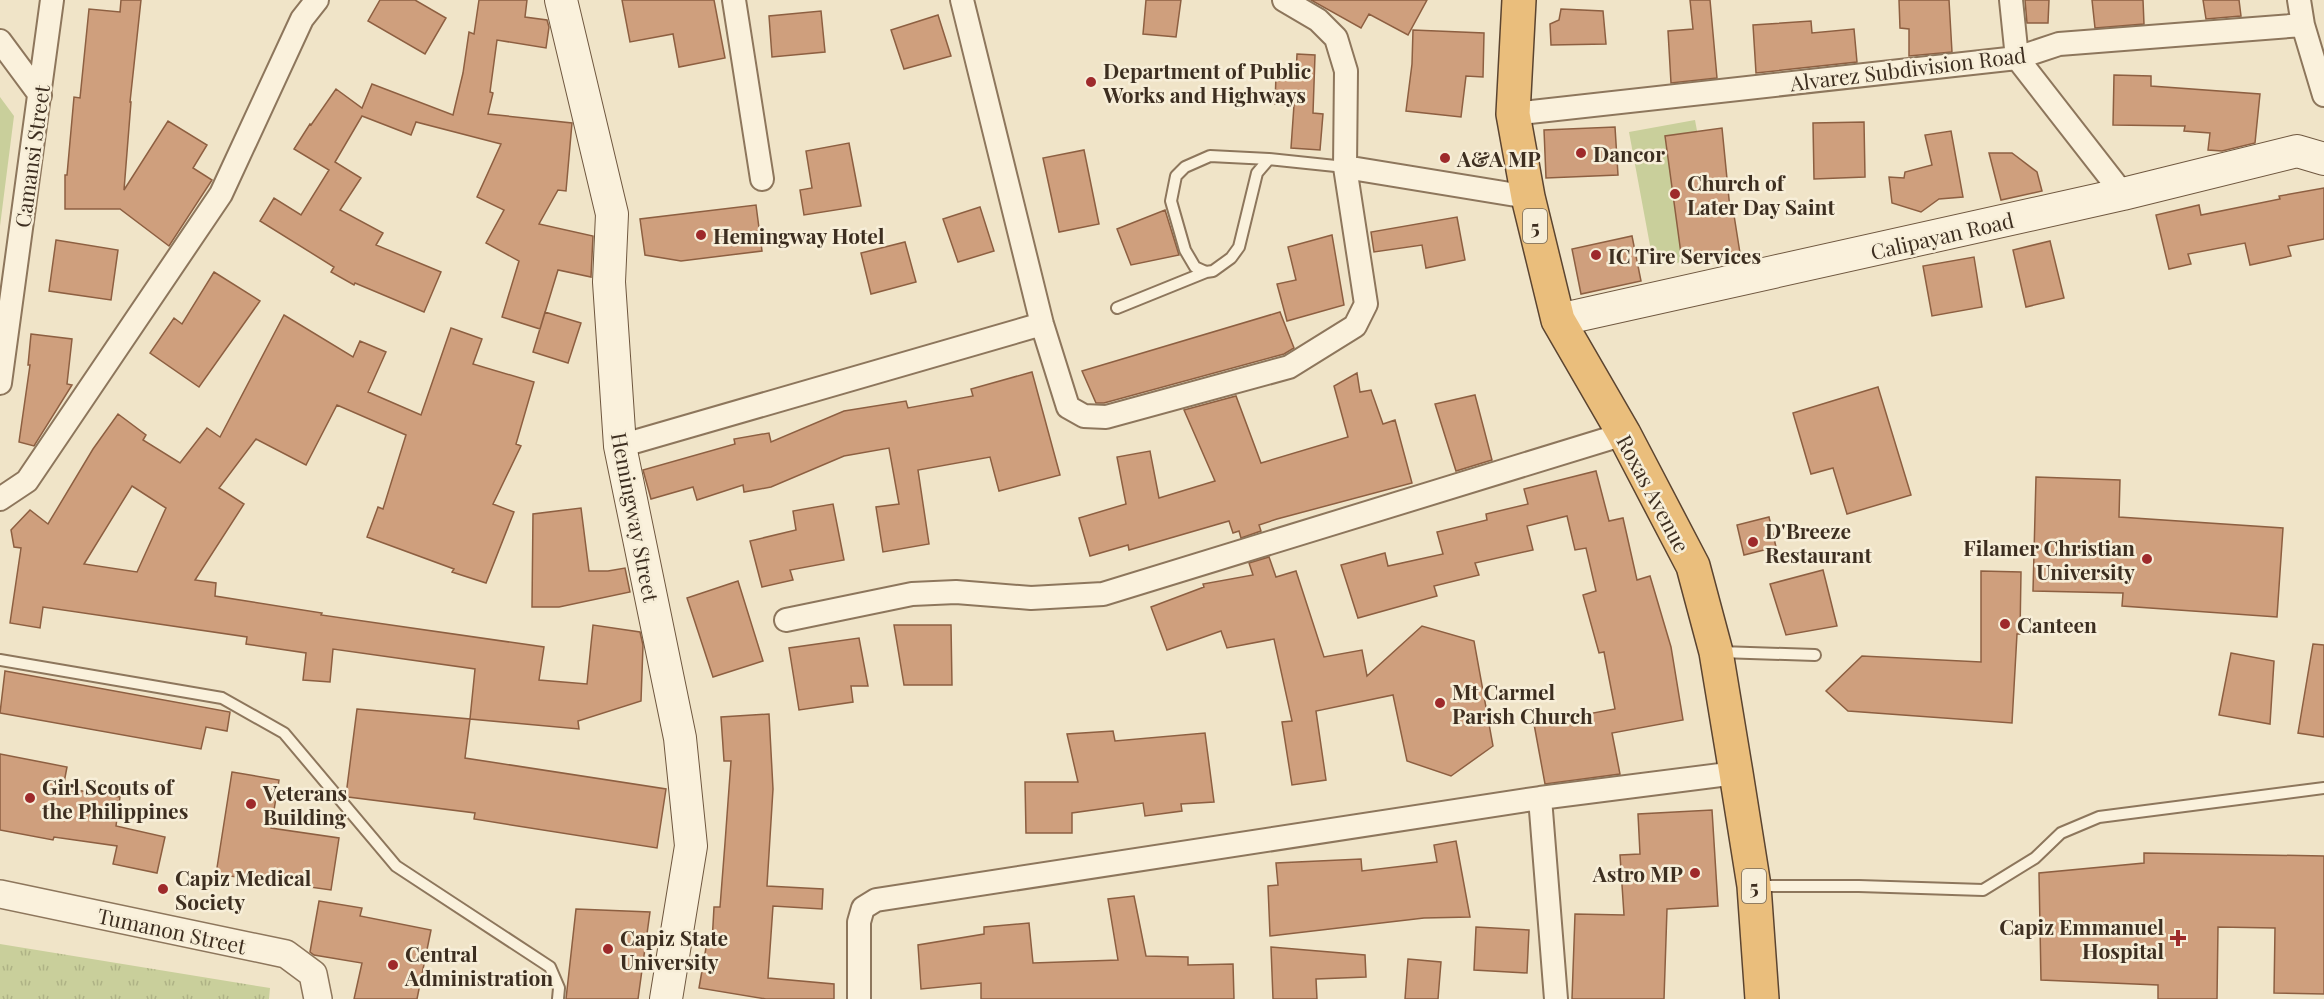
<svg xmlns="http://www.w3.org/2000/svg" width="2324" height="999" font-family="'Playfair Display',serif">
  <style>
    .green { fill: #c9cf9b }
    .park { fill: url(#park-tufts) }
    .building { fill: #cf9f7d; stroke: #8d5f41; stroke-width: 1.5; fill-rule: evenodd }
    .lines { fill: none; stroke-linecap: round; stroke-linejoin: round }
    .service-casing { stroke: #8d765c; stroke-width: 14 }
    .minor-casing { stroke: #8d765c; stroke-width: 26 }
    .tertiary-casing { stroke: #8d765c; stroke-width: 30 }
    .secondary-casing { stroke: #6f573f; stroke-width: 34 }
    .trunk-casing { stroke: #5b4430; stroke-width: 36 }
    .service { stroke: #faf1dc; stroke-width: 10 }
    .minor { stroke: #faf1dc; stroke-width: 22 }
    .tertiary { stroke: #faf1dc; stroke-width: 27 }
    .secondary { stroke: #faf1dc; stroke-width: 32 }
    .trunk { stroke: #eabe7c; stroke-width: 33 }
    .poi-dot { fill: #9e2a2b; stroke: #f7eed8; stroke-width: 2 }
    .labels { text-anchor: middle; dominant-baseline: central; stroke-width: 5; stroke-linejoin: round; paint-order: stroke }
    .shield { fill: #f7eed8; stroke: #756857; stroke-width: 1.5 }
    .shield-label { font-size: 20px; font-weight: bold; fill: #3d2e20 }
    .street-label { font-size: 21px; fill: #3d2e20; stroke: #f7eed8 }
    .poi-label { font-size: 21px; font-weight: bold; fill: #3d2e20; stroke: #f7eed8; text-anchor: start }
  </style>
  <defs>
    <pattern id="park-tufts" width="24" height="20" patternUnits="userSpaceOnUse" patternTransform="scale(1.5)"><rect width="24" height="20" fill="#c9cf9b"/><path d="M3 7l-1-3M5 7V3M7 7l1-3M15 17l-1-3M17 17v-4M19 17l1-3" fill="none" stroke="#aeb285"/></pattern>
  </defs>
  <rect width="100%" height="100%" fill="#f0e4c8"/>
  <path class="green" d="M0 97 14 116 0 226Z
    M1695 120 1720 255 1654 267 1629 132Z"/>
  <path class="park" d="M0 944 270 988 269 999H0Z"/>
  <path class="building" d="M121 0H141L130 102H131L124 190 168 121 207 145 193 168 212 180 169 246 120 209H65V175H67L74 97 80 98 89 9 120 12Z
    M380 0H415L446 18 425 54 368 21Z
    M479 0H527L525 17 547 20 549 27 546 48 497 40 490 92 493 93 488 114 572 123 566 191 558 190 539 224 593 236 591 277 558 270 540 329 502 317 519 261 486 243 504 210 477 197 501 144 416 122 411 135 362 116 335 162 361 178 340 210 383 233 376 245 441 272 424 312 355 283 354 285 331 272 334 267 260 221 274 198 301 215 329 170 294 149 310 124 311 125 336 89 362 108 372 84 453 115 463 73 469 32 474 34Z
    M622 0H714L725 58 679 67 673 34 630 42Z
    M1146 0H1181L1176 37 1143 34Z
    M1311 0H1427L1408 35 1369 14 1361 28Z
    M1690 0H1710L1717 78 1671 83 1668 31 1693 29Z
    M1899 0H1949L1952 52 1909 56V29L1900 28Z
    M2025 0H2049L2048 23H2027Z
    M2092 0H2143L2144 24 2095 28Z
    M2203 0H2239L2241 16 2206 19Z
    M1561 9 1603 11 1606 44 1551 45 1550 24 1559 20Z
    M821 11 825 52 772 57 769 16Z
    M938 15 951 56 904 69 891 30Z
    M1811 21 1812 33 1854 29 1857 62 1756 73 1753 25Z
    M1413 30 1484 33 1483 77 1466 76 1461 117 1406 111 1412 64Z
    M1297 54 1315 55 1313 113 1323 114 1320 150 1291 148 1294 105 1275 104 1276 75 1296 76Z
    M2114 75 2151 76V86L2260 94 2255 143 2222 151 2208 150 2210 133 2184 131 2185 126 2113 125Z
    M1864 122 1865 177 1814 179 1813 123Z
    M1615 127 1618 175 1546 178 1544 130Z
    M1722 128 1730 209H1733L1740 253 1682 261 1665 136Z
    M1951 131 1963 197 1939 199 1921 212 1892 203 1889 177 1904 178 1905 172 1932 165 1925 135Z
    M849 143 861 206 804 215 800 190 812 188 806 151Z
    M1084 150 1099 224 1059 232 1043 158Z
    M1989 153H2012L2037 172 2042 191 2001 200Z
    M2324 188V239L2288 246 2291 256 2250 265 2245 243 2188 254 2191 264 2169 269 2156 215 2199 205 2201 215 2280 199 2279 196Z
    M756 205 762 251 681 261 645 255 640 219Z
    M980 207 994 251 958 262 943 219Z
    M1165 210 1179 255 1131 265 1117 229Z
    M1457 217 1465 260 1426 268 1422 245 1374 252 1371 232Z
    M1332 235 1344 305 1287 321 1277 284 1296 280 1288 247Z
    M1632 236 1641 281 1581 294 1572 249Z
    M56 240 118 250 111 300 49 291Z
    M2050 241 2064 298 2026 307 2013 250Z
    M905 242 916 282 871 294 861 253Z
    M1974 257 1982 307 1932 316 1923 266Z
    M214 272 260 301 199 387 150 353 174 318 182 324Z
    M545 312 581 323 568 363 533 352Z
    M1280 312 1294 348 1284 354 1104 403H1096L1082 371Z
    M284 315 353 357 360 341 386 352 368 392 421 415 451 328 482 339 473 364 534 382 516 444 521 446 493 504 514 512 486 583 452 572 454 569 367 537 378 507 383 509 406 435 337 405 306 465 256 439 219 488 244 504 195 580 216 583 215 596 322 613 321 615 544 647 539 680 587 684 593 625 640 632 643 645 641 701 578 721 579 729 470 719 475 669 333 649 330 682 303 680 306 653 246 644 247 637 43 607 40 628 10 623 21 548 14 547 11 530 30 510 48 524 93 449 118 414 146 435 143 440 180 463 207 428 220 437ZM132 486 166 508 137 572 84 564Z
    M31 334 72 339 67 384 72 385 34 446 19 442 30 365H28Z
    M1032 372 1060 475 999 491 990 457 918 470 929 544 883 552 876 507 899 504 889 448 844 456 771 487 744 492 743 485 697 500 693 487 651 499 643 470 735 444 734 439 769 433 771 442 844 411 906 401 908 408 973 396 971 389Z
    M1357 373 1360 392 1371 390 1383 424 1395 420 1412 483 1277 519 1259 525 1261 531 1241 538 1239 531 1233 533 1229 521 1129 550 1128 545 1090 556 1079 518 1126 504 1117 457 1150 451 1159 498 1215 481 1184 410 1236 396 1261 463 1348 437 1334 386Z
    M1878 387 1911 495 1847 514 1833 468 1811 474 1793 413Z
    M1475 395 1492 460 1456 471 1435 404Z
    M1596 471 1609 521 1623 518 1637 580 1650 576 1671 647 1683 720 1612 733 1620 774 1545 784 1534 724 1615 709 1604 652 1599 653 1583 595 1596 591 1586 548 1575 550 1567 516 1527 526 1533 550 1475 563 1479 575 1434 586 1437 596 1358 618 1341 565 1385 553 1388 566 1443 554 1437 532 1487 520 1486 514 1528 504 1524 489Z
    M2036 477 2120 480 2119 517 2283 528 2277 617 2122 606 2123 593 2033 591Z
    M833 504 844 560 790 570 793 580 762 587 750 541 796 530 793 511Z
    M581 508 589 571H608L625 568 630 592 559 607H532L533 514Z
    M1769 517 1776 547 1744 555 1737 525Z
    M1269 557 1276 577 1296 571 1324 657 1362 650 1367 676 1422 626 1474 641 1493 746 1451 776 1407 761 1393 695 1316 711 1326 780 1292 785 1282 722 1292 721 1274 639 1227 648 1221 631 1167 650 1151 607 1204 587 1203 584 1253 575 1249 563Z
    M1823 570 1837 626 1786 635 1770 584Z
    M1981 571 2021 572 2020 634H2017L2012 723 1848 711 1826 691 1862 656 1981 662Z
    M738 581 763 661 713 677 687 598Z
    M894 625H951L952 685H904Z
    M859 638 868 686H851L853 702 799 710 789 648Z
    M2313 644 2324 645V737L2298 733Z
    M2231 653 2274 661 2270 724 2219 715Z
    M5 671 230 712 227 731 206 727 201 749 0 713Z
    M357 709 470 719 465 758 666 789 657 848 474 819 475 813 348 797 346 795Z
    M769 714 773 789 767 886 823 889 822 909 773 906 768 978 834 984V999H766L699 988 707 942 712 943 714 907H720L725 843 731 761H724L721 717Z
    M1113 731 1115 741 1205 733 1214 802 1181 804 1182 811 1145 816 1143 803 1072 813V833H1026L1025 782H1078L1067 734Z
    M0 754 67 767 63 788 120 797 116 826 165 837 157 873 113 864 117 846 54 837 53 840 0 830Z
    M232 772 279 780 271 828 339 838 331 890 216 874Z
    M1712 810 1718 906 1667 909 1664 999H1572L1575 914 1624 915 1620 855 1640 854 1638 814Z
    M1456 841 1470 917 1424 918 1270 936 1268 886 1278 885 1276 863 1361 859 1362 871 1437 862 1434 845Z
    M2144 853 2324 856V994L2274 993 2275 928 2218 927 2217 999H2158V985L2041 980 2039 873 2144 863Z
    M1134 896 1146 956 1188 957V965L1233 964 1234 999H981V983L921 989 918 945 984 934V927L1029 923 1033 963 1118 960 1108 899Z
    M319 901 362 908 360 916 431 930 417 999H354L362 963 314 955 310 952Z
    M576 909 650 912 638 999H566Z
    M1476 927 1529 930 1527 973 1474 970Z
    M1271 947 1365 955 1366 977 1316 979 1317 999H1273Z
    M1408 959 1441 962 1438 999H1405Z"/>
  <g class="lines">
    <defs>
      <path id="service" d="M1269 159 1257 173 1239 247 1231 258 1213 271 1206 272 1195 267 1185 250 1171 201 1176 176 1185 167 1210 156 1269 159 1345 167
        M1117 308 1206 272
        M1720 652 1815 655
        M0 660 222 698 284 733 396 866 550 967 559 988 558 999
        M1758 886H1859L1983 890 2035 858 2061 833 2099 817 2324 788"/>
      <path id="minor" d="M734 0 762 179
        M962 0 1042 324 1068 407 1084 416 1106 417 1289 367 1355 326 1366 304 1345 167 1346 71 1336 38 1318 20 1284 0
        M2011 0 2017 58 2123 194
        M2299 0 2303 25 2324 95
        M0 41 40 95
        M1513 114 2017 58 2059 44 2303 25
        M1345 167 1528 197
        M0 383 52 0
        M620 446 1042 324
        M0 499 27 481 221 194 302 19 317 0
        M786 620 912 594 956 592 1031 598 1103 594 1624 434
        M1540 798 1556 999
        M859 999V922L863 908 876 900 1540 798 1736 773"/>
      <path id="tertiary" d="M0 894 286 954 313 974 318 999"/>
      <path id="secondary" d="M561 0 612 214 609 282 620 446 680 738 691 846 666 999
        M1558 320 2123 194 2297 151 2324 159"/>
      <path id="trunk" d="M1519 0 1513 114 1528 197 1558 320 1624 434 1693 566 1716 652 1736 773 1754 886 1762 999"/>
    </defs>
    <use href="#service" class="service-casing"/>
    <use href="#minor" class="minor-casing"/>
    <use href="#tertiary" class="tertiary-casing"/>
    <use href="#secondary" class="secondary-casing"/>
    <use href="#trunk" class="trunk-casing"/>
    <use href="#service" class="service"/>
    <use href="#minor" class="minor"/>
    <use href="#tertiary" class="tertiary"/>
    <use href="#secondary" class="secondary"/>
    <use href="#trunk" class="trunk"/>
  </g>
  <g class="poi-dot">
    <circle cx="1091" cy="82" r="6"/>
    <circle cx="1581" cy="153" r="6"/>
    <circle cx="1445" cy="158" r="6"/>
    <circle cx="1675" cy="194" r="6"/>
    <circle cx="701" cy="235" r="6"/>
    <circle cx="1596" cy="255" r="6"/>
    <circle cx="1753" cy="542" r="6"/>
    <circle cx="2147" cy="559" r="6"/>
    <circle cx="2005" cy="624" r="6"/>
    <circle cx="1440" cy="703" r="6"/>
    <circle cx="30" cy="798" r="6"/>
    <circle cx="251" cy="804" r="6"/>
    <circle cx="1695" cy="873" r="6"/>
    <circle cx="163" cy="889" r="6"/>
    <path d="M2175 929h6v6h6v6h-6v6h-6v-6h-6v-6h6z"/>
    <circle cx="608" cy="949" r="6"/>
    <circle cx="393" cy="965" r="6"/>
  </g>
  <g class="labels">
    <g class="shield">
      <rect x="1523" y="209" width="24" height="34" rx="4.5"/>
      <rect x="1742" y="869" width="24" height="34" rx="4.5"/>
    </g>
    <g class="shield-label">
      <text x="1535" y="226">5</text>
      <text x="1754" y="886">5</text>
    </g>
    <g class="street-label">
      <text transform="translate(1908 68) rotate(-7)">Alvarez Subdivision Road</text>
      <text transform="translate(31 156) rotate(-82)">Camansi Street</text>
      <text transform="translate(1942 235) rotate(-13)">Calipayan Road</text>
      <text transform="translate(1654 493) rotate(62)">Roxas Avenue</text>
      <text transform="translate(636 517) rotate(79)">Hemingway Street</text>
      <text transform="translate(172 930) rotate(12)">Tumanon Street</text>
    </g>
    <g class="poi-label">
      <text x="1103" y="70">Department of Public<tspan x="1103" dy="24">Works and Highways</tspan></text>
      <text x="1593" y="153">Dancor</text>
      <text x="1457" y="158">A&amp;A MP</text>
      <text x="1687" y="182">Church of<tspan x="1687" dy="24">Later Day Saint</tspan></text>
      <text x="713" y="235">Hemingway Hotel</text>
      <text x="1608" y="255">IC Tire Services</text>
      <text x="1765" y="530">D'Breeze<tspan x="1765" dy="24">Restaurant</tspan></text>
      <text x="2135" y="547" text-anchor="end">Filamer Christian<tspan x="2135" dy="24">University</tspan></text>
      <text x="2017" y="624">Canteen</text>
      <text x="1452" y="691">Mt Carmel<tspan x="1452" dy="24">Parish Church</tspan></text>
      <text x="42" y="786">Girl Scouts of<tspan x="42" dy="24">the Philippines</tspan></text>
      <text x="263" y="792">Veterans<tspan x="263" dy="24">Building</tspan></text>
      <text x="1683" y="873" text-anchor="end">Astro MP</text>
      <text x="175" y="877">Capiz Medical<tspan x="175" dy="24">Society</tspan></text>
      <text x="2164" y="926" text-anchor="end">Capiz Emmanuel<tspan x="2164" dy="24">Hospital</tspan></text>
      <text x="620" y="937">Capiz State<tspan x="620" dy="24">University</tspan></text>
      <text x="405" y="953">Central<tspan x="405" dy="24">Administration</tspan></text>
    </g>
  </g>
</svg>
